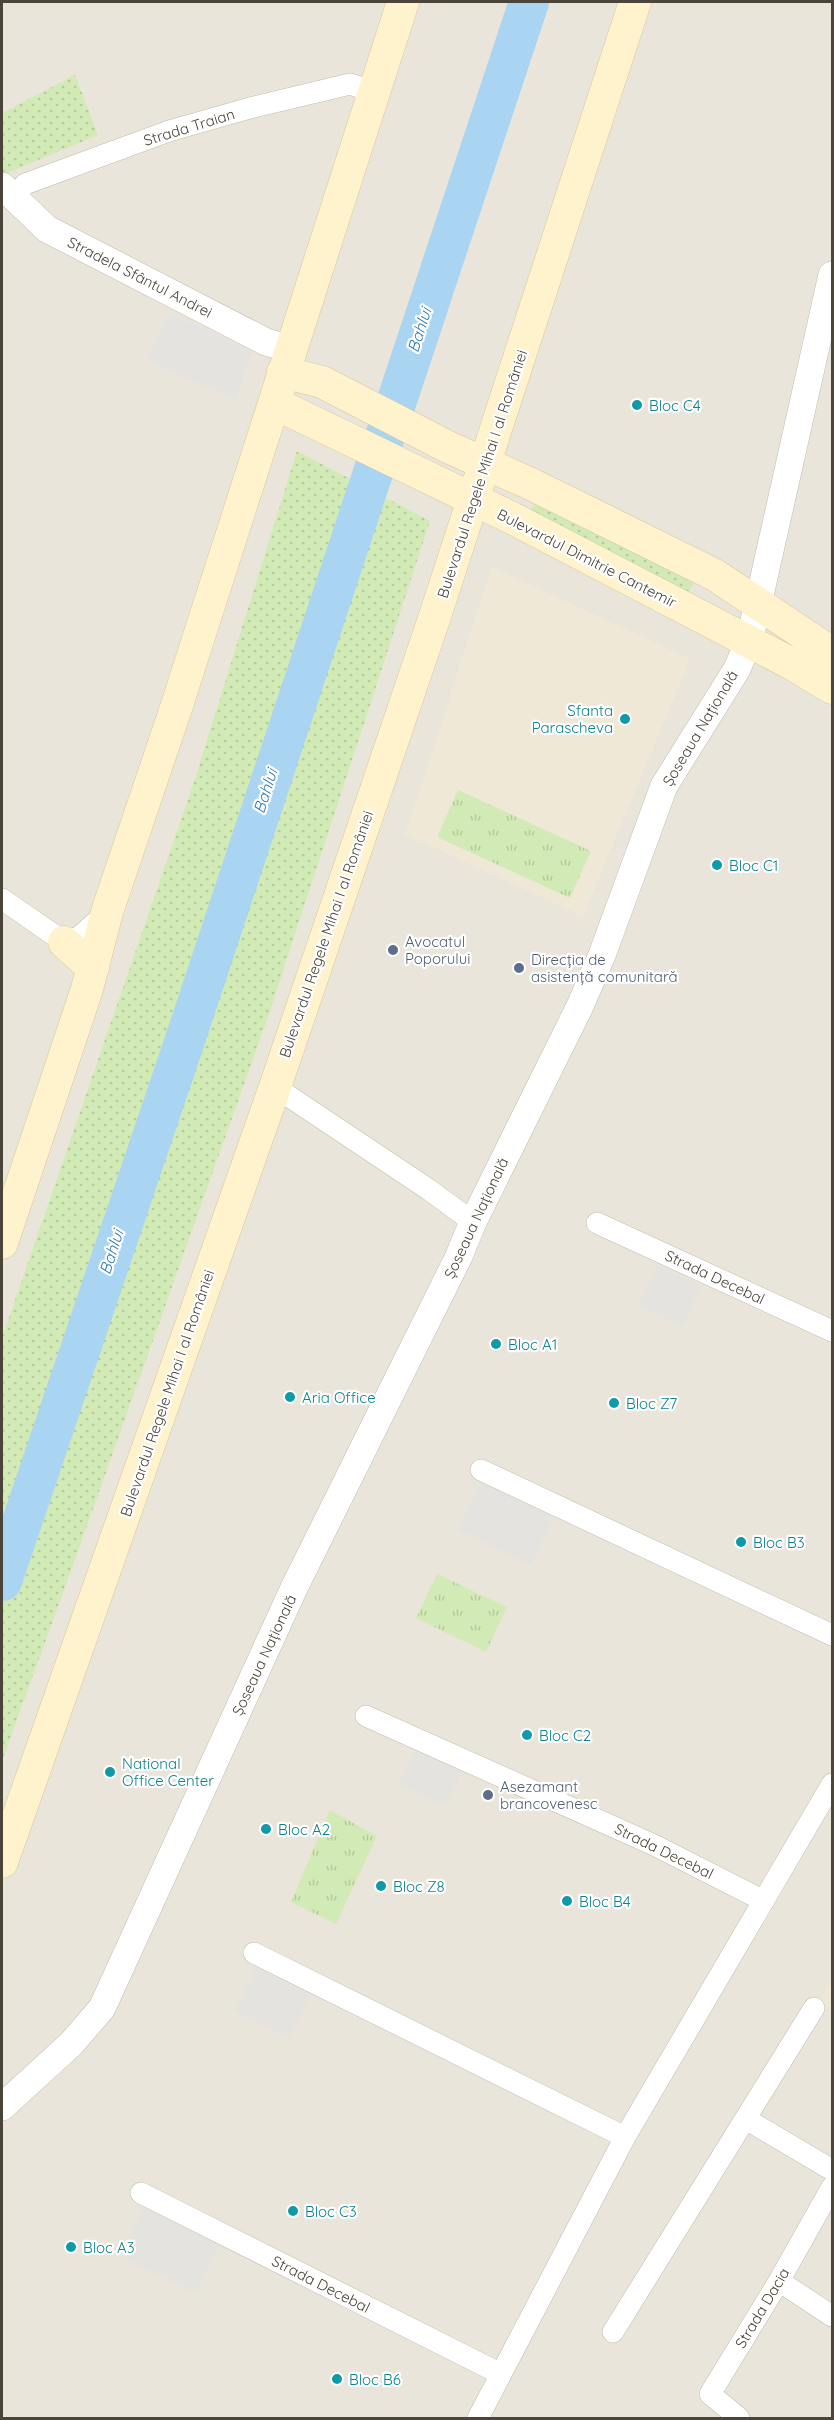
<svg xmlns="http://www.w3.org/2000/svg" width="834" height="2420" font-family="Quicksand,sans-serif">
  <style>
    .residential { fill: #eae5da }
    .education { fill: #efe8d6 }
    .grass { fill: url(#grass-dots) }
    .park { fill: url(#park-tufts) }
    .parking { fill: #e5e3e0 }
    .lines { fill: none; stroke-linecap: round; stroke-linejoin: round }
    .river { stroke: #a9d4f2; stroke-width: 40 }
    .minor-casing { stroke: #c2bbae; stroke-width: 22 }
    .tertiary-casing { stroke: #c2bbae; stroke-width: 28 }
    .secondary-casing { stroke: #d6c79b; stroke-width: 33 }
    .minor { stroke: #fff; stroke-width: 21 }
    .tertiary { stroke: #fff; stroke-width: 27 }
    .secondary { stroke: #fff3cd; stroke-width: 32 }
    .culture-dot { fill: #0f9aa8; stroke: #fff; stroke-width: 2 }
    .service-dot { fill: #5c6f8a; stroke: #fff; stroke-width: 2 }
    .labels { text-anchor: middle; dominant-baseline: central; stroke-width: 4.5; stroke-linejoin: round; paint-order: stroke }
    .street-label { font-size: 15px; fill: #4b4439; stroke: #fff }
    .culture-label { font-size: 15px; fill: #0d838f; stroke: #fff; text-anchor: start }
    .service-label { font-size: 15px; fill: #4e5e75; stroke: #fff; text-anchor: start }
    .water-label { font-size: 16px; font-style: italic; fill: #2e7ab2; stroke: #fff }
  </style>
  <defs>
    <pattern id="grass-dots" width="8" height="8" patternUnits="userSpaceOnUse" patternTransform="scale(1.5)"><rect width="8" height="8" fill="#d2eab5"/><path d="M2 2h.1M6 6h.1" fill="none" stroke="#b6ca9c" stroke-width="1.8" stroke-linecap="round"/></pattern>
    <pattern id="park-tufts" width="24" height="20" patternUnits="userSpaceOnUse" patternTransform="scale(1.5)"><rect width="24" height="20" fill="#d2eab5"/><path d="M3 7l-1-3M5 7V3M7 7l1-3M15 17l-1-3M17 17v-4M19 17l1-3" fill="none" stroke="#b6ca9c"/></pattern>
  </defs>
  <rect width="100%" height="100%" fill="#f6f3ec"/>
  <path class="residential" d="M2 2H832V2418H2Z"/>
  <path class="education" d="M492 567 690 659 583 916 405 834Z
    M832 1980V2010L819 2001Z"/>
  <path class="grass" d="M75 75 98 135 2 175V113Z
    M297 451 430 521 269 1014 73 1565 2 1761V1338L194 782Z
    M535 502 693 583 687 595 529 515Z"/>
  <path class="park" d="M458 790 591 851 570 898 437 837Z
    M437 1574 507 1607 486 1652 416 1618Z
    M330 1810 377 1836 336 1924 291 1902Z"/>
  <path class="parking" d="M170 313 252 351 236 400 146 360Z
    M657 1265 701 1286 682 1327 638 1306Z
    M484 1474 557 1509 531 1565 458 1530Z
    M415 1747 463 1769 446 1806 398 1784Z
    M258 1965 312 1992 289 2038 235 2011Z
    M145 2205 221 2242 196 2293 121 2257Z"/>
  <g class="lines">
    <path class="river" d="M2 1581 186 1037 529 2"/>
    <defs>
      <path id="minor" d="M13 198 25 184 169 131 250 108 350 84 374 92
        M2 899 64 942 79 937 106 913
        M275 1087 428 1189 473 1222
        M597 1223 832 1331
        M481 1470 832 1635
        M366 1716 654 1845 764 1901
        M254 1953 625 2137
        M746 2119 832 2170
        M141 2193 501 2374
        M779 2281 832 2316
        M613 2332 814 2008
        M478 2418 625 2137 832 1784
        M739 2418 710 2394 779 2281 832 2187"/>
      <path id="tertiary" d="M2 186 47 229 266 342 291 349
        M2 2107 71 2044 102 2008 294 1588 459 1256 473 1222 580 1006 602 955 664 786 737 669 749 641 758 604 832 275"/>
      <path id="secondary" d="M283 372 322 382 448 447 531 484 715 575 832 653
        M274 403 512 518 794 665 832 688
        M64 942 93 968
        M2 1243 87 989 107 912 176 708 403 2
        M2 1862 275 1087 435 616 635 2"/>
    </defs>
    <use href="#minor" class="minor-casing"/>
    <use href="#tertiary" class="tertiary-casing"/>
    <use href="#secondary" class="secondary-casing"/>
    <use href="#minor" class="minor"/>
    <use href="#tertiary" class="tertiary"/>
    <use href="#secondary" class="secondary"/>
  </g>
  <g class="culture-dot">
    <circle cx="637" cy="405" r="6"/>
    <circle cx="625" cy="719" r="6"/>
    <circle cx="717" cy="865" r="6"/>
    <circle cx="496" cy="1344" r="6"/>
    <circle cx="290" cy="1397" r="6"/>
    <circle cx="614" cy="1403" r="6"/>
    <circle cx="741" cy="1542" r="6"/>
    <circle cx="527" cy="1735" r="6"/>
    <circle cx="110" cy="1772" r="6"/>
    <circle cx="266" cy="1829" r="6"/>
    <circle cx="381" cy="1886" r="6"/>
    <circle cx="567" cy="1901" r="6"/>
    <circle cx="293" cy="2211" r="6"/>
    <circle cx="71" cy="2247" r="6"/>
    <circle cx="337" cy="2379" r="6"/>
  </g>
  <g class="service-dot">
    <circle cx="393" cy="950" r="6"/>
    <circle cx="519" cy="968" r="6"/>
    <circle cx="488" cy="1795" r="6"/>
  </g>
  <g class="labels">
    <g class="street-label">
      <text transform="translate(189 127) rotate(-17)">Strada Traian</text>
      <text transform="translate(140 277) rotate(27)">Stradela Sfântul Andrei</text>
      <text transform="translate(482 474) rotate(-72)">Bulevardul Regele Mihai I al României</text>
      <text transform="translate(587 558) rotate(27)">Bulevardul Dimitrie Cantemir</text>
      <text transform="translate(700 728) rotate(-59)">Șoseaua Națională</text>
      <text transform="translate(326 934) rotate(-71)">Bulevardul Regele Mihai I al României</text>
      <text transform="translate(476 1218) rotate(-65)">Șoseaua Națională</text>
      <text transform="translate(715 1277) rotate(25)">Strada Decebal</text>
      <text transform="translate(167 1393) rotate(-71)">Bulevardul Regele Mihai I al României</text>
      <text transform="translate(264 1655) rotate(-65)">Șoseaua Națională</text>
      <text transform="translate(664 1851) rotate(26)">Strada Decebal</text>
      <text transform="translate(321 2284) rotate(27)">Strada Decebal</text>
      <text transform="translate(762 2308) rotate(-59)">Strada Dacia</text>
    </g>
    <g class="culture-label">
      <text x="649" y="405">Bloc C4</text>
      <text x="613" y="710" text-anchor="end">Sfanta<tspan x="613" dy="17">Parascheva</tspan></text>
      <text x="729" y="865">Bloc C1</text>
      <text x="508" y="1344">Bloc A1</text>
      <text x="302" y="1397">Aria Office</text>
      <text x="626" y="1403">Bloc Z7</text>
      <text x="753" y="1542">Bloc B3</text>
      <text x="539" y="1735">Bloc C2</text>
      <text x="122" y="1763">National<tspan x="122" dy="17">Office Center</tspan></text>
      <text x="278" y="1829">Bloc A2</text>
      <text x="393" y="1886">Bloc Z8</text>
      <text x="579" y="1901">Bloc B4</text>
      <text x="305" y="2211">Bloc C3</text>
      <text x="83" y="2247">Bloc A3</text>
      <text x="349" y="2379">Bloc B6</text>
    </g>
    <g class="service-label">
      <text x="405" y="941">Avocatul<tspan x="405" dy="17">Poporului</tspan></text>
      <text x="531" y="959">Direcția de<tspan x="531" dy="17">asistență comunitară</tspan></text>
      <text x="500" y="1786">Asezamant<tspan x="500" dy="17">brancovenesc</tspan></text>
    </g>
    <g class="water-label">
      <text transform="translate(419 330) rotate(-72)">Bahlui</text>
      <text transform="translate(265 791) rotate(-72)">Bahlui</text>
      <text transform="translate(111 1252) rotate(-72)">Bahlui</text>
    </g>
  </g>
  <rect width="834" height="2420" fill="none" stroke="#4b4439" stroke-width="6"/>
</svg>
